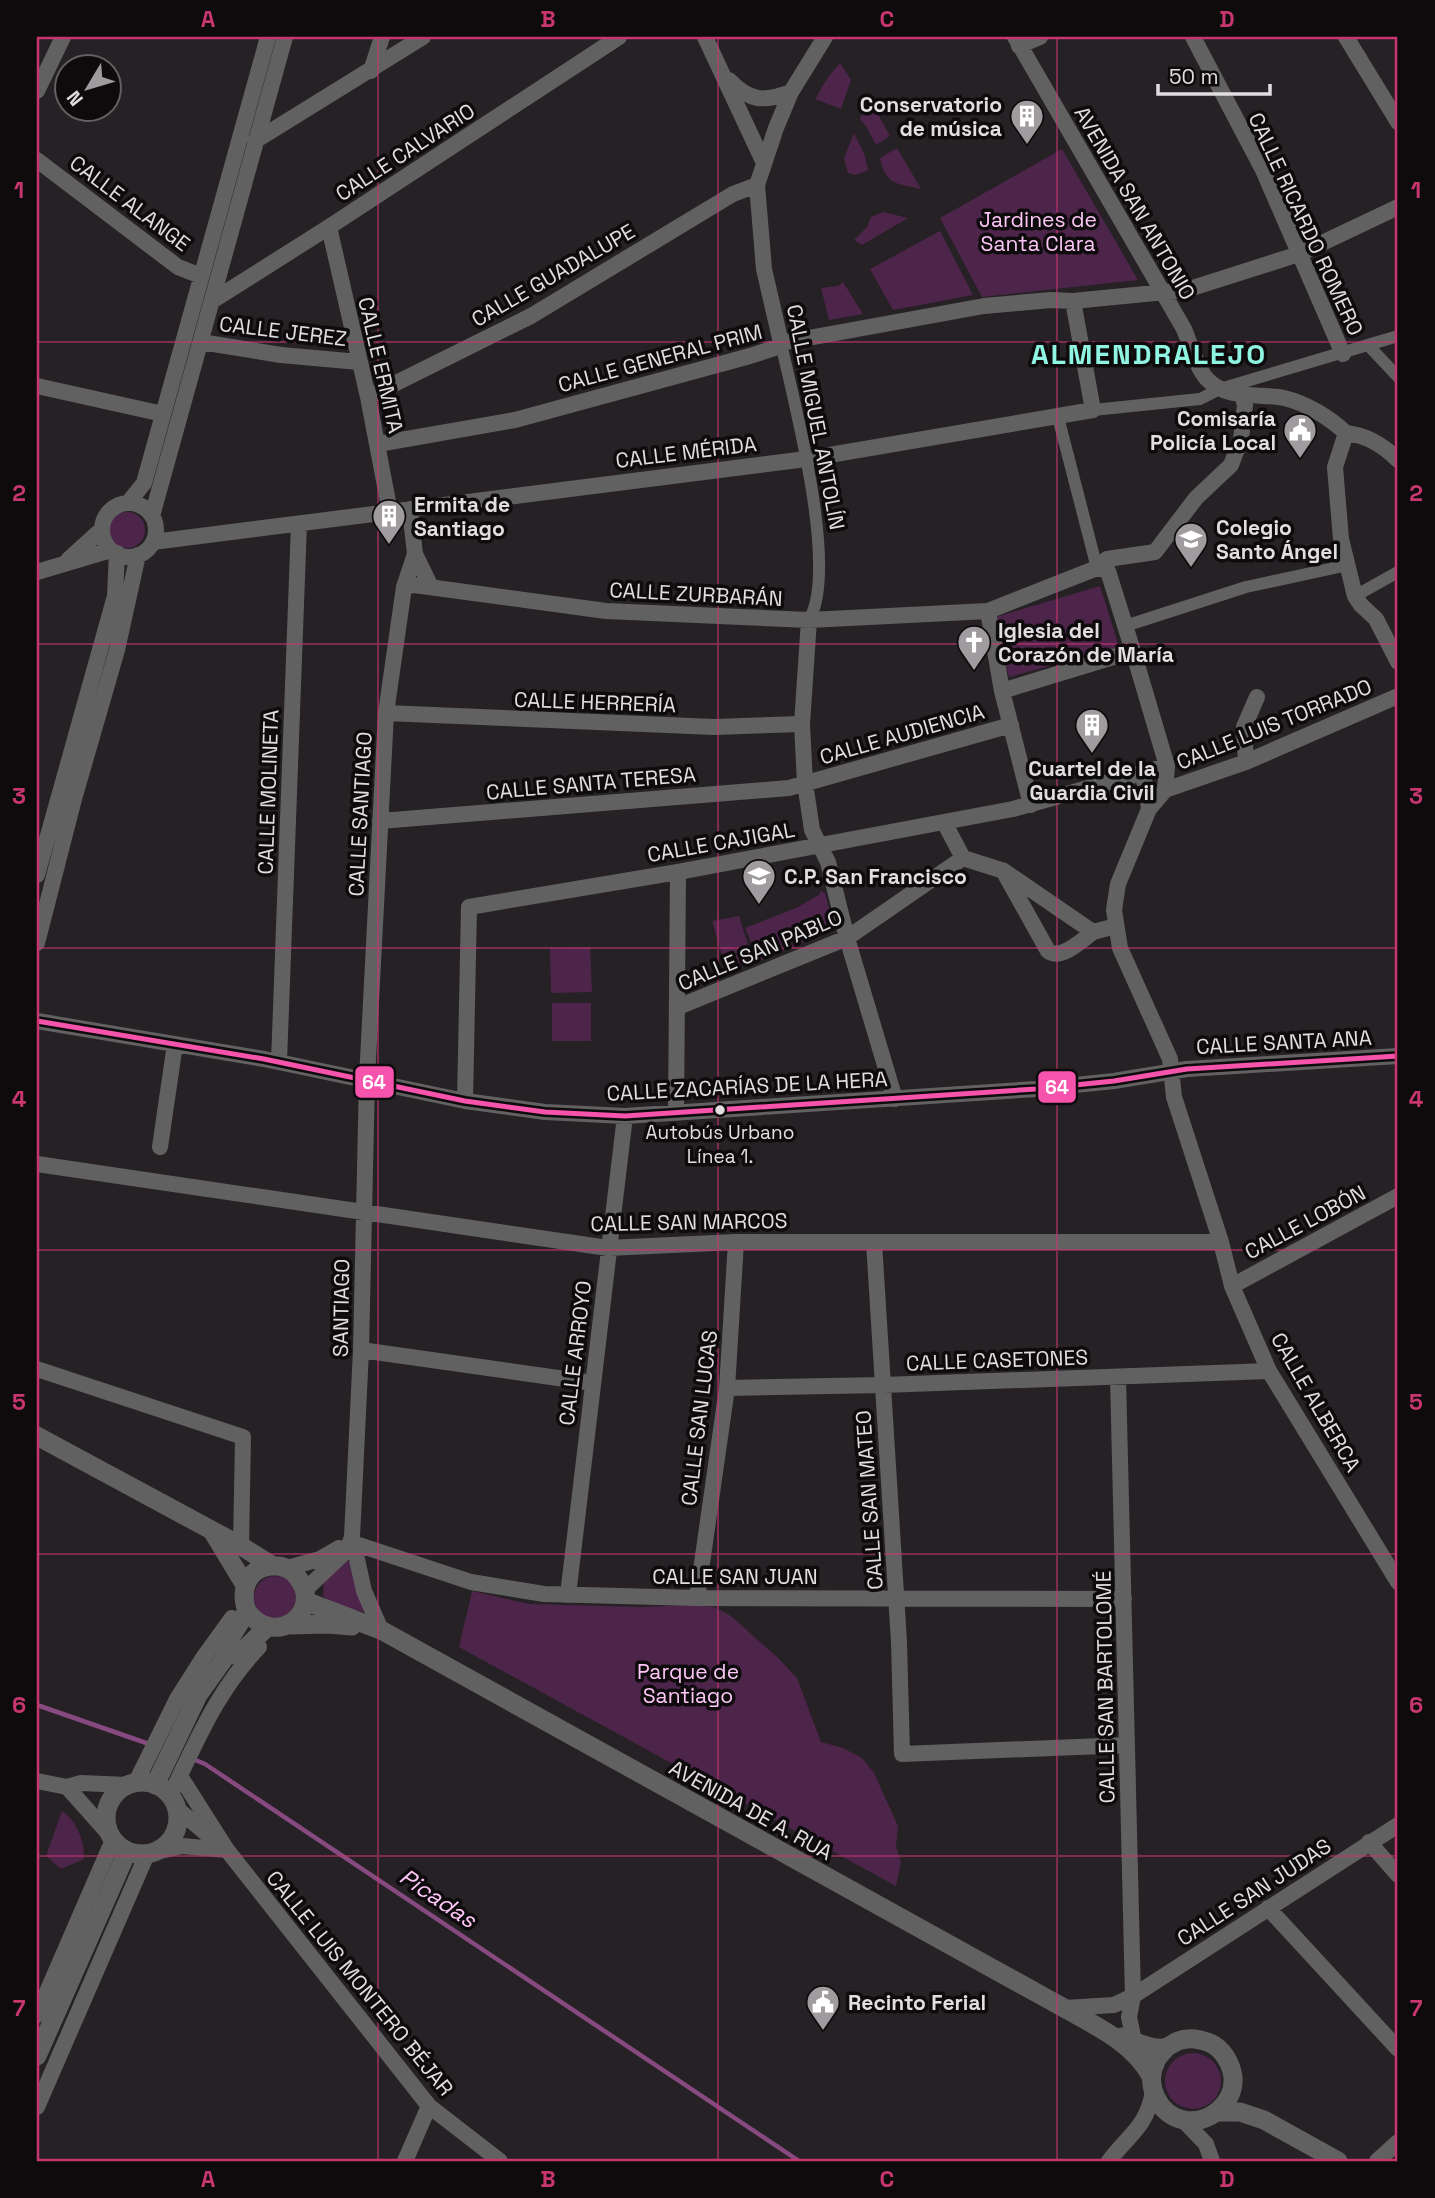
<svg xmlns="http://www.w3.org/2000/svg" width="1435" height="2198" font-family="'Space Grotesk',sans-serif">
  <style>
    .green { fill: #4d254a }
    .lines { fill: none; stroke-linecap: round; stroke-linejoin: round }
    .stream { stroke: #864a81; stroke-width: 4.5 }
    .pedestrian { stroke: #626162; stroke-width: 12 }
    .minor { stroke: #626162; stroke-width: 16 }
    .tertiary { stroke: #626162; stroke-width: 19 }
    .bus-1-casing { stroke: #0e0b0d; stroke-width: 10 }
    .bus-1 { stroke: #f653ac; stroke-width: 5 }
    .grid { fill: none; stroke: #c7366f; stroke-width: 2; stroke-opacity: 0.55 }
    .bus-dot { fill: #e1dde1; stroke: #0e0b0d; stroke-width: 2.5 }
    .labels { text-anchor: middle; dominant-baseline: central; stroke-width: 7; stroke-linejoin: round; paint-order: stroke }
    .bus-label { font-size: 19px; fill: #e1dde1; stroke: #0e0b0d }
    .poi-label { font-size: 21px; font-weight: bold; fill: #e1dde1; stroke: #0e0b0d; text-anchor: start }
    .street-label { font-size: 21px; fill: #e1dde1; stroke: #0e0b0d }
    .park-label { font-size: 21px; fill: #fdc6f7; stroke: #0e0b0d }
    .water-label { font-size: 23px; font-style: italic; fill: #ffc7f8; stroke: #0e0b0d }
    .district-label { font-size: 28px; font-weight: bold; letter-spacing: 2px; fill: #8ff4e1; stroke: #0e0b0d }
    .line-badge { stroke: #0e0b0d; stroke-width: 2.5 }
    .badge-label { font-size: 19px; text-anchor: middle; font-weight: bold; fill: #fff }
    .neatline { fill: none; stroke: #c7366f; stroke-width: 2.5 }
    .grid-label { font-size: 23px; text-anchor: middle; font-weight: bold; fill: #c7366f }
  </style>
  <rect width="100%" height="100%" fill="#262125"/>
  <path class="green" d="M840 63 851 80 841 109 815 99 828 77Z
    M868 96 890 136 876 145 866 126 860 119Z
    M854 133 865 156 868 170 855 175 848 173 844 158Z
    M897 148 921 189C895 183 886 185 880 158Z
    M1062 149 1138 280 982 297 940 218Z
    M883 212 908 218 862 245 854 240 867 227 871 217Z
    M940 231 973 295 893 310 870 269Z
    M843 282 863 314 829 320 821 288 838 286Z
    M109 530a18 18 0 1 1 36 0a18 18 0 1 1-36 0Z
    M1100 586 1119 647 1009 677 993 618Z
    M821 891 825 893 834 929 759 961 745 928 796 908 819 895Z
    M739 916 753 961 726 969 712 921Z
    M590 947 592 992 551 993 550 948Z
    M552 1003H591V1041H552Z
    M347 1561 350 1562 365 1612 336 1606 323 1596 324 1581 342 1563Z
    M254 1597a21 21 0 1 1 42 0a21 21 0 1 1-42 0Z
    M472 1591 529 1604 640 1607 692 1605 714 1607 731 1616 777 1657 797 1678 821 1742 843 1748 862 1758 874 1773 898 1826 896 1847 901 1862 896 1886 459 1647Z
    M62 1811C77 1821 85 1842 84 1859L61 1869 46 1856Z
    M1165 2081a28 28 0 1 1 56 0a28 28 0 1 1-56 0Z"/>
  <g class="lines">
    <path class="stream" d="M37 1705 152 1745
      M193 1759 205 1764 799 2161"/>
    <path class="pedestrian" d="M781 343C794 403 839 569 809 620
      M1368 345 1398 377
      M1093 410 1200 399 1220 389 1398 336
      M1058 417 1097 568
      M1355 596 1398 572
      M1125 626 1246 587 1348 565"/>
    <path class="minor" d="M705 37 764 163
      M1015 37 1184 329C1190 343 1197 369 1207 379 1226 400 1259 393 1284 398 1306 403 1330 418 1346 433
      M1193 37 1263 170 1343 354
      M1346 37 1398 122
      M1019 46 1040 37
      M371 71 382 37
      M729 80C750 102 764 102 791 92
      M37 91 63 37
      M255 141 423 37
      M37 160 178 267 201 276
      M329 227 368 397 390 512
      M212 301 329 227 619 37
      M201 342 281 355 359 362
      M781 343 764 269 757 185 776 128 791 92 825 37
      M37 386 163 414
      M368 397 531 316 733 194 757 185
      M1346 433 1335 467 1341 539 1355 596 1361 605 1376 619 1398 662
      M1346 433C1366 435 1384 446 1398 460
      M378 444 515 420 750 356 778 347 781 343 984 306 1051 300 1073 301 1186 290 1299 254 1398 207
      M128 503 144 483 268 37
      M102 530a27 27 0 1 1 54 0a27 27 0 1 1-54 0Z
      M410 509 415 554 431 587
      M152 516 285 37
      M153 542 806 459 1093 410 1073 301
      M68 560 102 529
      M1097 568 1107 559 1155 552 1196 498 1231 465 1241 439 1245 405 1242 395
      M37 572 111 550
      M404 587 414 585 606 611 809 620 988 611
      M809 620 802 724 805 783 812 830 828 862 847 938 895 1099
      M1133 651 1167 766 1165 790 1149 809 1118 884 1114 910 1120 948 1170 1059 1174 1097 1221 1242 1232 1286 1269 1371 1398 1582
      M1002 691 1133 651 1108 571 1097 568 988 611 1002 691 1031 805
      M386 713 714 727 802 724
      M1246 762 1244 727 1257 697
      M1141 774 1146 786 1149 809
      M1165 790 1246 762 1398 696
      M380 821 789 788 1011 725
      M944 822 963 858 1004 871 1093 932 1116 926
      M1005 874 1048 951C1061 961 1082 940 1093 932
      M37 875 115 596 117 553
      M37 943 74 799 117 650 138 555
      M678 1007 847 938 963 858
      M37 1021 264 1059 465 1101 545 1112 625 1116 1036 1089 1114 1081 1187 1069 1398 1056
      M279 1062 299 524
      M465 1101 469 907 678 872 1013 809 1167 766
      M676 1113 678 872
      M160 1147 175 1044
      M37 1164 608 1248 736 1242H1221
      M874 1242 899 1642 902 1754 1127 1745
      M1232 1286 1398 1196
      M361 1350 593 1383
      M37 1369 243 1437 241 1546
      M1118 1377 1133 1996 1129 2017 1134 2041
      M727 1388 883 1385 1269 1371
      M352 1537 364 1591 381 1630
      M353 1543 471 1582 544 1594 697 1598 1124 1599
      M287 1568 320 1559 339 1548
      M305 1590 342 1555 348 1548 352 1537 361 1350 367 1079 386 713 404 587 415 554
      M568 1595 625 1116
      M697 1598 727 1388 736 1242
      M180 1776 227 1850 429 2106 500 2161
      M37 1781 67 1787 81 1783 127 1785
      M136 1782 177 1699 203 1658 232 1618
      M67 1787 108 1833
      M170 1796C197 1741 216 1692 259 1647
      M176 1808 219 1844
      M1369 1842 1398 1875
      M156 1852 182 1846 227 1850
      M1268 1908 1398 2049
      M1065 2008 1114 2005 1133 1996 1398 1825
      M37 2015 113 1840
      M37 2107 147 1854
      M1183 2120 1206 2144 1212 2161
      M405 2161 429 2106
      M1109 2161C1129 2134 1146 2128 1153 2092
      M1377 2161 1398 2142"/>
    <path class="tertiary" d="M37 1436 241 1546 273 1566
      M213 1532 245 1585
      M305 1601 381 1630 1064 2008C1096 2026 1133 2043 1151 2076
      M288 1625 328 1624 352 1626
      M226 1656 241 1653 267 1627
      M106 1818a36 36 0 1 1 72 0a36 36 0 1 1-72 0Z
      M155 1785 198 1695 226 1656 229 1640 247 1611C240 1592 246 1569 270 1566 281 1565 291 1568 298 1578 324 1611 275 1650 247 1611
      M1122 2037C1135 2041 1150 2050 1164 2048 1169 2047 1173 2043 1178 2041 1188 2037 1200 2039 1210 2043 1223 2049 1231 2063 1233 2077 1235 2103 1209 2125 1184 2120 1158 2115 1144 2084 1156 2061 1158 2056 1163 2052 1166 2048
      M37 2056 127 1852
      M1218 2112H1240L1264 2120 1338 2161"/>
    <defs>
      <path id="bus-1" d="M37 1021 264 1059 465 1101 545 1112 625 1116 1036 1089 1114 1081 1187 1069 1398 1056"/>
    </defs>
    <use href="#bus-1" class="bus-1-casing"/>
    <use href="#bus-1" class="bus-1"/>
  </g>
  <path class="grid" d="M378 37V2161M718 37V2161M1057 37V2161M37 342H1398M37 644H1398M37 948H1398M37 1250H1398M37 1554H1398M37 1856H1398"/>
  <defs>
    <symbol id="building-pin" viewBox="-11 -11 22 30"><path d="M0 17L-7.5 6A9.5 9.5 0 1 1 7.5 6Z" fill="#a09b9f" stroke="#0e0b0d"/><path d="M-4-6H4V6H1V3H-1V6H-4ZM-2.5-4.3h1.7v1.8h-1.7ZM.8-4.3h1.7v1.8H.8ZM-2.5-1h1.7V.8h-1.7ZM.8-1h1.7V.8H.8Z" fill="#fff"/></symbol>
    <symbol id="civic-pin" viewBox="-11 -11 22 30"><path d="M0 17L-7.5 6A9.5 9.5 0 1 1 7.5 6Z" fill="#a09b9f" stroke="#0e0b0d"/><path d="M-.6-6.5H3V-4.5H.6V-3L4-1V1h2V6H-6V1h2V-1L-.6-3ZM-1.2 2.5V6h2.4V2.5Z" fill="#fff"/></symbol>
    <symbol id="school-pin" viewBox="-11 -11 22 30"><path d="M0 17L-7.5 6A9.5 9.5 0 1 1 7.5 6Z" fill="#a09b9f" stroke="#0e0b0d"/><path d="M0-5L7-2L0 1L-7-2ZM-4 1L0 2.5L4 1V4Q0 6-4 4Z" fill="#fff"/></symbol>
    <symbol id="church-pin" viewBox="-11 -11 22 30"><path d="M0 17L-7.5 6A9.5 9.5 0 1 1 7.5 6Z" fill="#a09b9f" stroke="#0e0b0d"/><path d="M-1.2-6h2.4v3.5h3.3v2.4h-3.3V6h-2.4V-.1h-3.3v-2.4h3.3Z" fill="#fff"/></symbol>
  </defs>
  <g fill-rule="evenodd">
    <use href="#building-pin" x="1008" y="97" width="38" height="52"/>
    <use href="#civic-pin" x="1281" y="411" width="38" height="52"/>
    <use href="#building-pin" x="370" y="497" width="38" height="52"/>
    <use href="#school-pin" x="1172" y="520" width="38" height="52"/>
    <use href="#church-pin" x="955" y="623" width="38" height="52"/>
    <use href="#building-pin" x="1073" y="706" width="38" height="52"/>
    <use href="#school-pin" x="740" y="857" width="38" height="52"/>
    <use href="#civic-pin" x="804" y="1983" width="38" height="52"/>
  </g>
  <circle class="bus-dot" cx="720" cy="1110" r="6"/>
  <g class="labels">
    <g class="bus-label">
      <text x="720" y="1132">Autobús Urbano<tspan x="720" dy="24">Línea 1.</tspan></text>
    </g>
    <g class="poi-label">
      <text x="1002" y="104" text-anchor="end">Conservatorio<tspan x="1002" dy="24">de música</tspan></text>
      <text x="1276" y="418" text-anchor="end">Comisaría<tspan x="1276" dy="24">Policía Local</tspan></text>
      <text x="414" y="504">Ermita de<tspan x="414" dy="24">Santiago</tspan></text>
      <text x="1216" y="527">Colegio<tspan x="1216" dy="24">Santo Ángel</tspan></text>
      <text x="998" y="630">Iglesia del<tspan x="998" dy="24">Corazón de María</tspan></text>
      <text x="1092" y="768" text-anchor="middle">Cuartel de la<tspan x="1092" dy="24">Guardia Civil</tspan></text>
      <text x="784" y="876">C.P. San Francisco</text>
      <text x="848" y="2002">Recinto Ferial</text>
    </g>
    <g class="street-label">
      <text transform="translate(405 152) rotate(-33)">CALLE CALVARIO</text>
      <text transform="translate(130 203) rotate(37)">CALLE ALANGE</text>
      <text transform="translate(1135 203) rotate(60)">AVENIDA SAN ANTONIO</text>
      <text transform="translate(1306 224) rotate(65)">CALLE RICARDO ROMERO</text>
      <text transform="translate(553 275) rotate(-30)">CALLE GUADALUPE</text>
      <text transform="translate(283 331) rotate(7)">CALLE JEREZ</text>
      <text transform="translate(660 358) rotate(-15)">CALLE GENERAL PRIM</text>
      <text transform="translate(381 365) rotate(77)">CALLE ERMITA</text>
      <text transform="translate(816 417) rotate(79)">CALLE MIGUEL ANTOLÍN</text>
      <text transform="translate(686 452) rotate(-7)">CALLE MÉRIDA</text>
      <text transform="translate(696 594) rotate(3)">CALLE ZURBARÁN</text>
      <text transform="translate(595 702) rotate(2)">CALLE HERRERÍA</text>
      <text transform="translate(1274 724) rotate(-22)">CALLE LUIS TORRADO</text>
      <text transform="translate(902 734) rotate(-16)">CALLE AUDIENCIA</text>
      <text transform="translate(591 783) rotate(-5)">CALLE SANTA TERESA</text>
      <text transform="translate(268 792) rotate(-88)">CALLE MOLINETA</text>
      <text transform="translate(360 814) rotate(-87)">CALLE SANTIAGO</text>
      <text transform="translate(721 842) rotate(-10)">CALLE CAJIGAL</text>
      <text transform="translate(760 950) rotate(-23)">CALLE SAN PABLO</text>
      <text transform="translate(1284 1042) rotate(-3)">CALLE SANTA ANA</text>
      <text transform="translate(747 1086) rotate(-3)">CALLE ZACARÍAS DE LA HERA</text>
      <text transform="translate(689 1222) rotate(-1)">CALLE SAN MARCOS</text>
      <text transform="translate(1305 1222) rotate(-28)">CALLE LOBÓN</text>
      <text transform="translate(341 1308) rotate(-89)">SANTIAGO</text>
      <text transform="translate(575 1353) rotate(-83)">CALLE ARROYO</text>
      <text transform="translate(997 1360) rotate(-2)">CALLE CASETONES</text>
      <text transform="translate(1316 1402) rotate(60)">CALLE ALBERCA</text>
      <text transform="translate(699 1418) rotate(-83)">CALLE SAN LUCAS</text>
      <text transform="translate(869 1500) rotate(-94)">CALLE SAN MATEO</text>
      <text x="735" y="1576">CALLE SAN JUAN</text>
      <text transform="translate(1105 1687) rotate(-91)">CALLE SAN BARTOLOMÉ</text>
      <text transform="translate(751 1810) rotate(29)">AVENIDA DE A. RUA</text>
      <text transform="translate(1254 1892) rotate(-33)">CALLE SAN JUDAS</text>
      <text transform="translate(360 1983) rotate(51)">CALLE LUIS MONTERO BÉJAR</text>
    </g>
    <g class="park-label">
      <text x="1038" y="219">Jardines de<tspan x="1038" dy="24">Santa Clara</tspan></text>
      <text x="688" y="1671">Parque de<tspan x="688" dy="24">Santiago</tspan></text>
    </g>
    <g class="water-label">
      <text transform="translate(438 1898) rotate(34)">Picadas</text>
    </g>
    <g class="district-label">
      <text x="1149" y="354">ALMENDRALEJO</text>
    </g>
  </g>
  <g class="line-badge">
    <rect x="354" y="1065" width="41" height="34" rx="7" fill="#f653ac"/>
    <rect x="1037" y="1070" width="40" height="34" rx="7" fill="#f653ac"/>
  </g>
  <g class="badge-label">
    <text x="374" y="1089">64</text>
    <text x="1057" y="1094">64</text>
  </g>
  <rect width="1435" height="2198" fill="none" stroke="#0e0b0d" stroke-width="77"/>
  <g transform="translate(88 88) rotate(232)"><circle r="33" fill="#0e0b0d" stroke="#625f62" stroke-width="2"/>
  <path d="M0-5L12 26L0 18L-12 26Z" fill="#a09b9f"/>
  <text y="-10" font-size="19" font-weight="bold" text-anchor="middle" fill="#e1dde1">N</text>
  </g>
  <path d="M1158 84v10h112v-10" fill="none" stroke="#e1dde1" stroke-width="3.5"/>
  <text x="1169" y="84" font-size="21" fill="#e1dde1" stroke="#0e0b0d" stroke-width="5" paint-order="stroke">50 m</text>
  <rect x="38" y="38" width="1358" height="2122" class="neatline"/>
  <g class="grid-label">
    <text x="208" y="27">A</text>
    <text x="548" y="27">B</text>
    <text x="887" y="27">C</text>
    <text x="1227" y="27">D</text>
    <text x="19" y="198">1</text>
    <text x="1416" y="198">1</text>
    <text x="19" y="501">2</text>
    <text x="1416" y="501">2</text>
    <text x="19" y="804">3</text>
    <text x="1416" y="804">3</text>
    <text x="19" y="1107">4</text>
    <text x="1416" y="1107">4</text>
    <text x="19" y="1410">5</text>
    <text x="1416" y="1410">5</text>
    <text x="19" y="1713">6</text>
    <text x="1416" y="1713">6</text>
    <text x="19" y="2016">7</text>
    <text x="1416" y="2016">7</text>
    <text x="208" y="2187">A</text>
    <text x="548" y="2187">B</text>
    <text x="887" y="2187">C</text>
    <text x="1227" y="2187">D</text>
  </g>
</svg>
